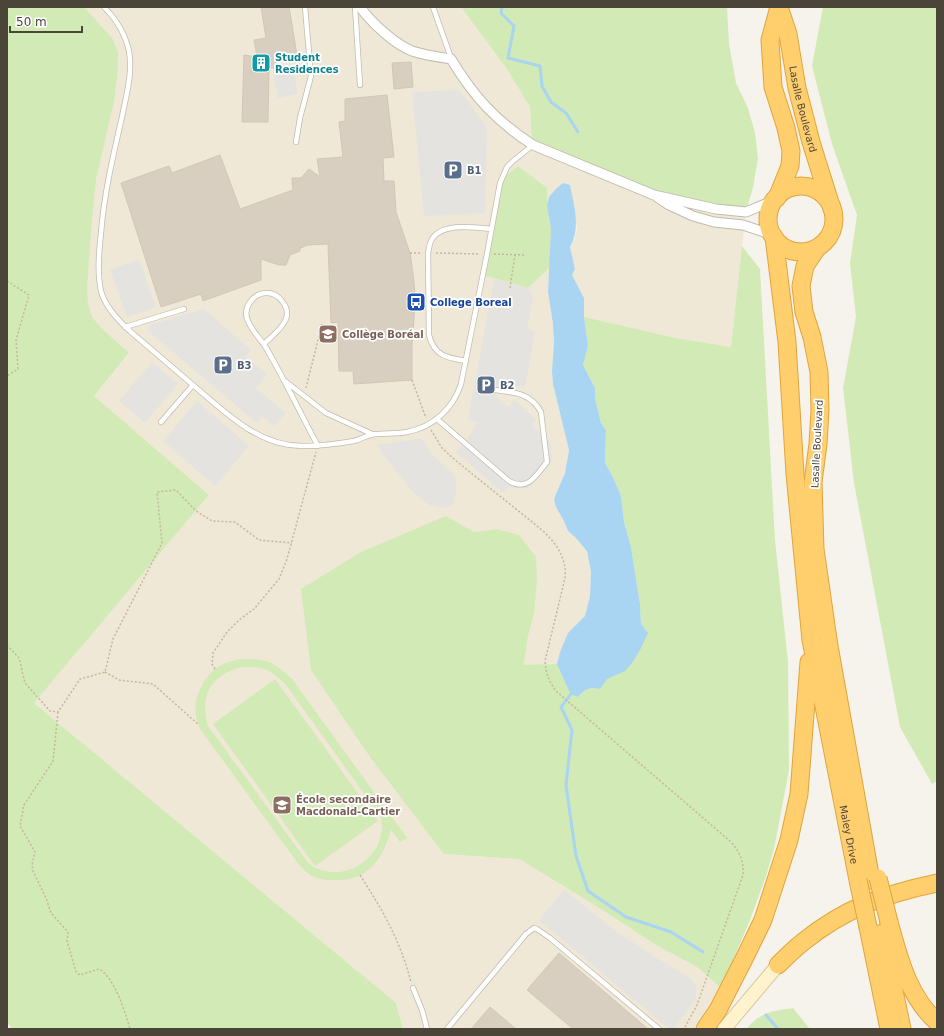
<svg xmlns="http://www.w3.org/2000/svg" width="944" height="1036" font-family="'DejaVu Sans',sans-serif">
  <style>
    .education { fill: #efe8d6 }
    .green { fill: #d2eab5; fill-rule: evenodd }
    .parking { fill: #e5e3e0 }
    .water { fill: #a9d4f2 }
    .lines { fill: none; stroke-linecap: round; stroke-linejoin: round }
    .stream { stroke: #a9d4f2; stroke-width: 3 }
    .building { fill: #d8cfc1; stroke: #d3c7b4 }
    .lane-casing { stroke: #c2bbae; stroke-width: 6 }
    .street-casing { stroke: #c2bbae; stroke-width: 11 }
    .secondary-casing { stroke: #d6c79b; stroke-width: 15 }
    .highway-casing { stroke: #e0a43c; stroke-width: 19 }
    .path { stroke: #c4b79f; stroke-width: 1.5; stroke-dasharray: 2 2; stroke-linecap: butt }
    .lane { stroke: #fff; stroke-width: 4.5 }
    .street { stroke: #fff; stroke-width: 9 }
    .secondary { stroke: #fff3cd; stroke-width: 13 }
    .highway { stroke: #ffcf6e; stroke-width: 17 }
    .highway-bridge-casing { stroke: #e0a43c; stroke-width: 19; stroke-linecap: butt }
    .highway-bridge { stroke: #ffcf6e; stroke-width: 17 }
    .labels { text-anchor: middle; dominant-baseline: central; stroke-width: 3.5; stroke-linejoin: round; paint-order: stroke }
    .culture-label { font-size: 10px; font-weight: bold; fill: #0d838f; stroke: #fff; text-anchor: start }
    .street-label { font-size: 10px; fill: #4b4439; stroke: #fff }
    .service-label { font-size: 10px; font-weight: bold; fill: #4e5e75; stroke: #fff; text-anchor: start }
    .transit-label { font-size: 10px; font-weight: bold; fill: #164399; stroke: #fff; text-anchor: start }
    .education-label { font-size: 10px; font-weight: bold; fill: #785e54; stroke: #fff; text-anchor: start }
  </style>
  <rect width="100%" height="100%" fill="#f6f3ec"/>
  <path class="education" d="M7 7H461L507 69 530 107 532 146 746 211 731 347 676 338 584 317V298L572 275 575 269 570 247 574 239 577 228 570 185 549 217 551 229 548 292 553 324 554 343 552 371 553 384 569 450 565 473 554 499 556 507 564 521 568 531 575 537 587 551 591 572 590 596 585 616 568 633 560 652 557 664 524 666 528 636 534 614 497 529 474 532 445 516 444 854 519 859 593 904 656 945 697 967 721 988 697 1029H403L396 1003 34 703 209 495 94 396 128 355 7 254Z"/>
  <path class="green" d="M7 7H84L112 38 118 52V68L114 102 96 179 91 230 87 289 88 304 92 317 101 328 129 353 94 396 209 495 34 703 396 1003 403 1029H12L7 1022Z
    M461 7H727L729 44 736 83 748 108 755 133 758 158 753 188 746 211 685 205 532 145 530 107 507 69Z
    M823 7H937V781L932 784 900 727 854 483 843 388 856 317 850 263 857 215 832 144 812 66Z
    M518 166 547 188V205L551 229 550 267 528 288 483 275 501 180Z
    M742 246 760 269 775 540 788 662 789 770 774 849 766 876 750 920 721 988 697 967 656 945 593 904 519 859 444 854 370 757 311 670 301 589 361 552 446 516 474 532 497 529 519 535 536 557 537 580 534 614 528 636 524 665 557 664 567 687 578 697C584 689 590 687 600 689L641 624 640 604 631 547 624 522 621 496 613 477 605 463 606 430 601 423 595 398V388L583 365 588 346 584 317 676 338 731 347Z
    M241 659C267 659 273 661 292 679L407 838 400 842 391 830C386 845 381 860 368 870 355 882 327 883 312 876 308 874 304 869 300 866L200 729C199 725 196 719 196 714 193 699 203 679 215 669 222 663 232 661 241 659ZM242 667C265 667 270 669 286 685L381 817C387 847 362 874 331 872 326 871 320 870 316 868 312 867 309 863 306 860L208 726C199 695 211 675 242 667Z
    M275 679 378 821 315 866 213 724Z
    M793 1008 810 1029H746C761 1012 771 1011 793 1008Z"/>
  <path class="parking" d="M293 68 298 94 278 98 273 72Z
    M459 90 487 127 485 213 424 216 412 92Z
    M139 259 156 307 127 317 110 270Z
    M494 279 528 288 531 292 533 297 527 329 535 331 525 388 499 383 496 397 508 407 514 400 536 419 532 425 550 442 552 461 528 488 509 487 503 493 456 452 470 435 478 422 468 420Z
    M204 309 251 350 246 357 267 374 256 388 286 413 274 426 263 417 257 423 147 330 152 324Z
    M152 362 178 384 145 423 119 401Z
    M197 401 249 446 215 486 163 441Z
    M421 438 432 454 454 475 457 488 453 505 443 508 429 505 413 492 381 452 378 445Z
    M564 890 617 932 660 960 689 977 696 986V998L674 1029H669L539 920Z"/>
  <path class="water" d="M563 183 570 185C574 206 581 227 570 247L575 269 572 275 584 298V317L588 346 583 365 595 388V398L601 423 606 430 605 463 613 477 621 496 624 522 631 547 640 604 641 624 648 633 640 650 632 663 625 671 607 679 600 689C590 687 584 689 578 697L571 694 567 687 557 664 560 652 568 633 585 616 590 596 591 572 587 551 575 537 568 531 564 521 556 507 554 499 565 473 569 450 553 384 552 371 554 343 553 324 548 292 551 229 547 205 549 197 556 189Z"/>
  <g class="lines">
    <path class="stream" d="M502 7 501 13 514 26 508 58 540 66 542 86 551 102 566 113 578 132
      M571 694 561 707 572 730 566 785 576 856 588 891 626 917 671 932 703 952
      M766 1015 778 1029"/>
  </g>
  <path class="building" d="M261 7H289L297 55 279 59 278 68H269L268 122H242L244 55 257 57 254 40 266 38Z
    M411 62 413 87 394 89 392 63Z
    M387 95 394 157 383 158 384 181H394L396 212 410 253 413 273 415 294 414 318 412 347V380L354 384 353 371H339L338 322 331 323 328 244 308 245 300 248V251L290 255 286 265H279L261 259V280L203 301 201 294 161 307 121 183 169 166 172 173 220 155 240 209 293 190 292 178H301L309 169 320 177 317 159 343 157 339 122 345 121V99Z
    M559 953 648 1029H573L527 990Z
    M490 1007 516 1029H471Z"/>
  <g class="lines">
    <defs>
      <path id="lane" d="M104 7C117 20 125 33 129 51 133 73 126 96 122 117 113 156 104 194 101 233 99 252 97 272 101 291 105 307 119 321 131 332 152 350 173 368 193 385 225 412 258 446 302 446 319 446 337 444 354 441 362 439 368 434 377 434 387 433 397 434 407 432 433 427 453 409 461 384L487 254 500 183 507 167 513 161 533 145
        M355 7 360 85
        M433 7 451 58
        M296 142 300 118 311 76 305 7
        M125 327 184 309
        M264 344C271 337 282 329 286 319 290 307 279 293 267 293 253 293 242 308 248 321 252 331 259 337 265 346 284 378 300 413 318 446
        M466 361C447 358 434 356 429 335L428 253C429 250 429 245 431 241 440 222 474 227 491 229
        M285 381 326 413 372 434
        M437 419 509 481C528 492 536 475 547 462L541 412C530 391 509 392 488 389
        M161 422 193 385
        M413 988 422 1010 427 1029
        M447 1029 526 934 534 928 537 929 550 938 659 1029"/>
      <path id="street" d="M360 7C372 23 393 43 412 51 424 55 438 57 451 59 474 97 496 121 533 145L654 195 716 209 746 212 775 200
        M657 197 669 205 693 216 714 222 743 225 773 235"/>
      <path id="secondary" d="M724 1029 778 965"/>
      <g id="highway">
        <path id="s1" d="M779 7 788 34 797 88 811 142 832 209"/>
        <circle cx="801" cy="219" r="33"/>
        <path d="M777 198 790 166 791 151 786 128 773 87 770 40 779 7"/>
        <path id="s2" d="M774 237 787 342 795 474 811 640 858 880"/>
        <path d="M817 248 805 266 801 286 804 312 812 337 819 372 820 410 818 444 813 482 815 549 829 646 871 880"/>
        <path d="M889 922C899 958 908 996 937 1022"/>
        <path d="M868 927 889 1029"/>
        <path d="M882 933 902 1029"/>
        <path d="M778 965C786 957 794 949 803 942 845 908 885 894 937 883"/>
        <path d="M705 1029 718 1010 745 957 763 920 789 840 799 794 809 662"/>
      </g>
    </defs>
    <use href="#lane" class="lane-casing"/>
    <use href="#street" class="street-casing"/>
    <use href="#secondary" class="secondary-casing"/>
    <use href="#highway" class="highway-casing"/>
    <path class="path" d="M410 253H422
      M436 253 480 254
      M494 254 524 255
      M7 281 29 295 16 340 18 369 7 376
      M510 288 515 255
      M412 380 426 418
      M306 388 322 324
      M431 430 442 448 455 460 542 530C556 543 567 558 565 578L545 661C546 674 549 682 557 692L731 842C740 852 744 862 743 875L697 1005 684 1029
      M7 645 19 658 25 683 50 711 58 712 80 679 105 672 113 639 162 543 157 492 176 490 196 511 212 521 235 522 259 540 292 543
      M215 669 212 664 213 653 227 632 239 620 254 609 279 579 287 559 316 452
      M105 672 119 680 153 684 199 725
      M58 712 53 761 24 805 20 826 35 852 32 865 33 871 46 898 51 913 68 932 67 941 76 972 80 975 99 969C115 978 125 1012 130 1029
      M360 875C383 911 400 940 411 982"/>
    <use href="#lane" class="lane"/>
    <use href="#street" class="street"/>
    <use href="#secondary" class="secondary"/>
    <use href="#highway" class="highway"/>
    <defs>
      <path id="highway-bridge" d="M878 878 889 922
        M858 880 868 927"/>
    </defs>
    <use href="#highway-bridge" class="highway-bridge-casing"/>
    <use href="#highway-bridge" class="highway-bridge"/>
  </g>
  <defs>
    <symbol id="building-square" viewBox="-11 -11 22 22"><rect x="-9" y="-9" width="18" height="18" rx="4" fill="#0f9aa8" stroke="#fff"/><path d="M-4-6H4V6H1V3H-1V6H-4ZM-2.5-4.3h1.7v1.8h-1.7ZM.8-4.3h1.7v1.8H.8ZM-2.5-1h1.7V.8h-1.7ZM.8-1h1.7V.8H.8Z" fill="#fff"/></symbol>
    <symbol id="parking-square" viewBox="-11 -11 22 22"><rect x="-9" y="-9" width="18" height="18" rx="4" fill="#5c6f8a" stroke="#fff"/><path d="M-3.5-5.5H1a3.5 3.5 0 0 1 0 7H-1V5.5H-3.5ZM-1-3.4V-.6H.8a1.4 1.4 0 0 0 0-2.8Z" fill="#fff"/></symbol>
    <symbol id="bus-square" viewBox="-11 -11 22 22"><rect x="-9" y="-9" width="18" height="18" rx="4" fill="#1a4fb4" stroke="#fff"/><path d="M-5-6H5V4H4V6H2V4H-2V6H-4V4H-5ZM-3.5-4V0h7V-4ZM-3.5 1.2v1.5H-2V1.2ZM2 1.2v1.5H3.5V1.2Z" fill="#fff"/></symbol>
    <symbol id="university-square" viewBox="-11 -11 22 22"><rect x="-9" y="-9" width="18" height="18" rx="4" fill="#8d6e63" stroke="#fff"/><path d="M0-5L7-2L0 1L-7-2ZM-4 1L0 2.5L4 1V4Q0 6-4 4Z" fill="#fff"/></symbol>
    <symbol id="school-square" viewBox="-11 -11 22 22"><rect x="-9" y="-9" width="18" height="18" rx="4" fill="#8d6e63" stroke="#fff"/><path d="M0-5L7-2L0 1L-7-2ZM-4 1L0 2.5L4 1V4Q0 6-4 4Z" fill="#fff"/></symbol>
  </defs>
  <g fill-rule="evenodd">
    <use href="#building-square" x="250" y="52" width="22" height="22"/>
    <use href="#parking-square" x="442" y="159" width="22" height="22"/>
    <use href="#bus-square" x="405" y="291" width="22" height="22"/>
    <use href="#university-square" x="317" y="323" width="22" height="22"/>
    <use href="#parking-square" x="212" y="354" width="22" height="22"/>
    <use href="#parking-square" x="475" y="374" width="22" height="22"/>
    <use href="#school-square" x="271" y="794" width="22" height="22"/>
  </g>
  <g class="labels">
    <g class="culture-label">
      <text x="275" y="57">Student<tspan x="275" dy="12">Residences</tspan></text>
    </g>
    <g class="street-label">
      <text stroke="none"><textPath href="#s1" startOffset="105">Lasalle Boulevard</textPath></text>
      <text transform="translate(817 444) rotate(-87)">Lasalle Boulevard</text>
      <text stroke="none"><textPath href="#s2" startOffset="603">Maley Drive</textPath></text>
    </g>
    <g class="service-label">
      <text x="467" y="170">B1</text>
      <text x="237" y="365">B3</text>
      <text x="500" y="385">B2</text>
    </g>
    <g class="transit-label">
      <text x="430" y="302">College Boreal</text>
    </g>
    <g class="education-label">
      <text x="342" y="334">Collège Boréal</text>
      <text x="296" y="799">École secondaire<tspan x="296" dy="12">Macdonald-Cartier</tspan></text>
    </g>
  </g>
  <rect width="944" height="1036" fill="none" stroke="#4b4439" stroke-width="16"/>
  <path d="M10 26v6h72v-6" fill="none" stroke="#4b4439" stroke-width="2"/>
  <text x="16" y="26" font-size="12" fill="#4b4439" stroke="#ffffff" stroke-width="3" paint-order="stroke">50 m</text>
</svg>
